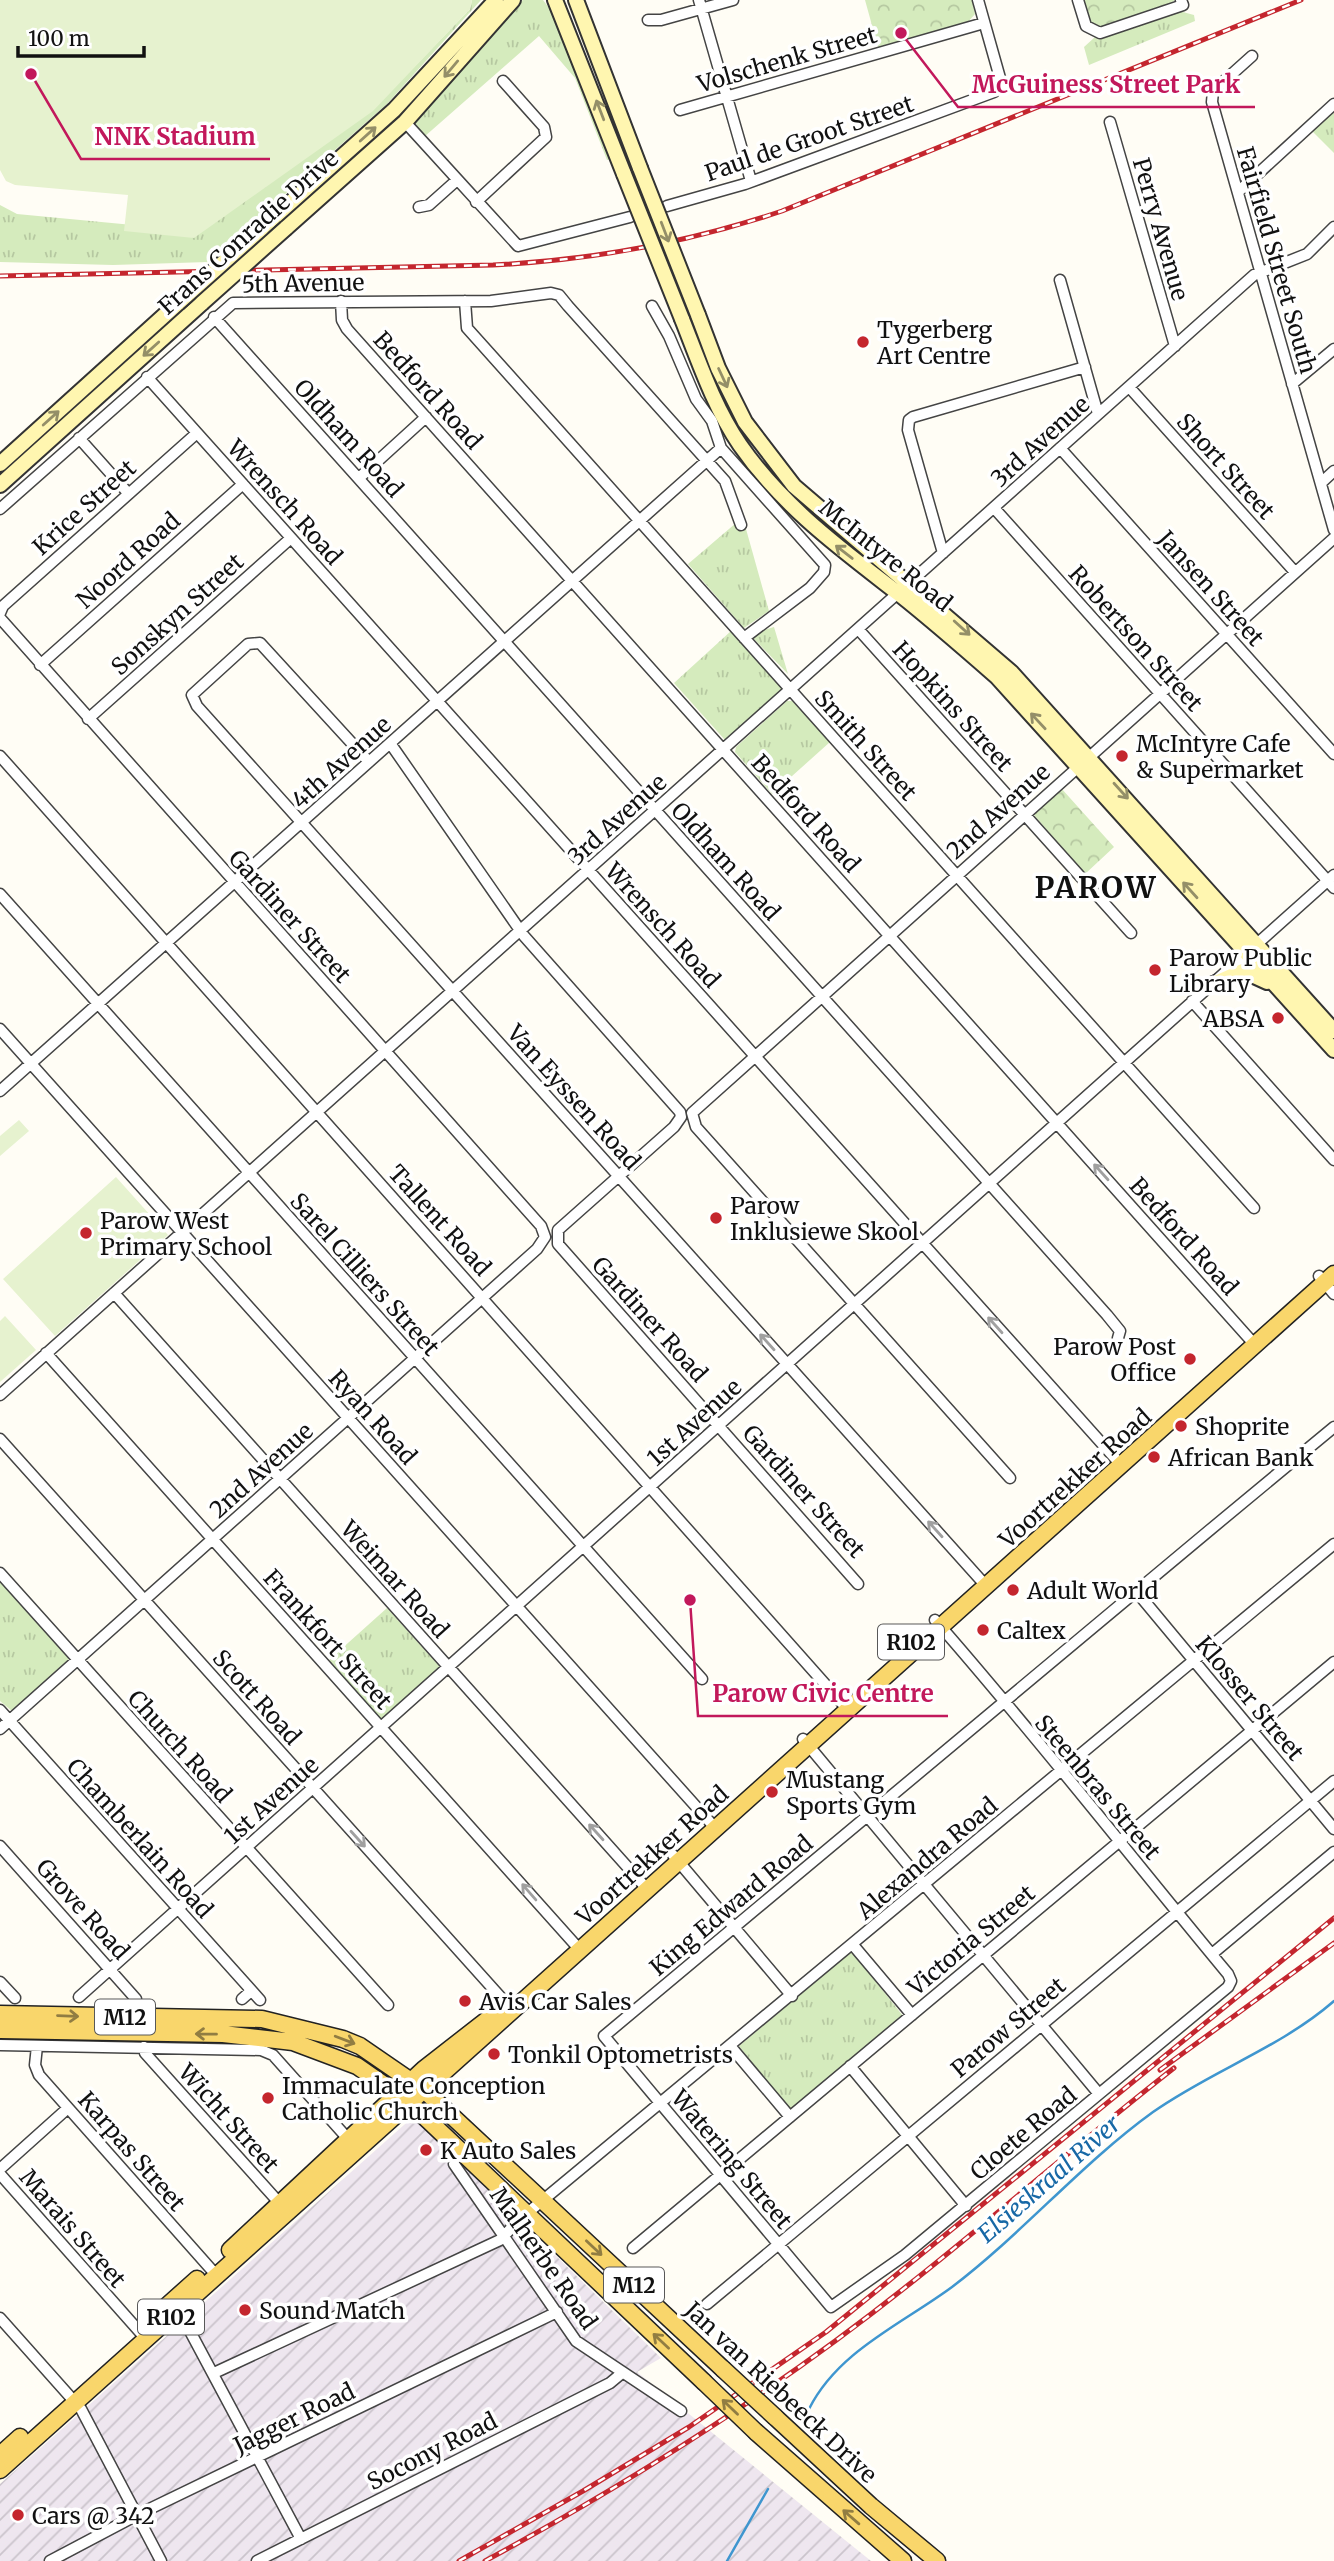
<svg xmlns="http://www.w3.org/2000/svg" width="1334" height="2561" font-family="Merriweather,serif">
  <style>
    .industrial { fill: url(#industrial-furrows) }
    .grass { fill: url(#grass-tufts) }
    .park { fill: url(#park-crowns) }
    .pitch { fill: #e6f2cf }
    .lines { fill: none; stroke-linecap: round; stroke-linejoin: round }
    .stream { stroke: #3f96cf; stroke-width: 2.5 }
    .street-casing { stroke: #444; stroke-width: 13 }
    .secondary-casing { stroke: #333; stroke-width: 18 }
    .primary-casing { stroke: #222; stroke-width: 19 }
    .street { stroke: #fff; stroke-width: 10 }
    .secondary { stroke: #fff6b0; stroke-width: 14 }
    .primary { stroke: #f9d66b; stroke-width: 16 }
    .rail-casing { stroke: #c4262e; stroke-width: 5 }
    .rail { stroke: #fff; stroke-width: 2.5; stroke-dasharray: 8; stroke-linecap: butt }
    .secondary-bridge-casing { stroke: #333; stroke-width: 18; stroke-linecap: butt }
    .primary-bridge-casing { stroke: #222; stroke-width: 19; stroke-linecap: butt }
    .secondary-bridge { stroke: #fff6b0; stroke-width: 14 }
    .primary-bridge { stroke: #f9d66b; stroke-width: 16 }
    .oneway { stroke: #948f68 }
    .oneway2 { stroke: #a0a0a0 }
    .oneway3 { stroke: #917d42 }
    .poi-dot { fill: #c4262e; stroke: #fff; stroke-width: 2.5 }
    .labels { text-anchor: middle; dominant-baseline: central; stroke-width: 7; stroke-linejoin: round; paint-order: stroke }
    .shield { fill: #fff; stroke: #585858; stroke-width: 2 }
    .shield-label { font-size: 21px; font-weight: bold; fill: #111 }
    .street-label { font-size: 23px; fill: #111; stroke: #fff }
    .poi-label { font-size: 23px; fill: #111; stroke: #fff; text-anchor: start }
    .water-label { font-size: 24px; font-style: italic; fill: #1768a6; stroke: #fff }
    .district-label { font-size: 30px; font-weight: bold; letter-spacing: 2px; fill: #111; stroke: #fff }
    .leader { fill: none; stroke: #c2185b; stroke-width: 2.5 }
    .callout-dot { fill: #c2185b; stroke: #fff; stroke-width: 2.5 }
    .callout-label { font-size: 24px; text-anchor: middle; font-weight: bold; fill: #c2185b; stroke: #fff; stroke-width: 7; stroke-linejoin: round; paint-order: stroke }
  </style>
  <defs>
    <pattern id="industrial-furrows" width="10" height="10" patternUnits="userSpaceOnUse" patternTransform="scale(1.75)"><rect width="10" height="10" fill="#eee6ef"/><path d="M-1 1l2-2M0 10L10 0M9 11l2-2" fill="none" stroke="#cbc4cc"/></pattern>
    <pattern id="grass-tufts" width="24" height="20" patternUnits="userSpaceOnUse" patternTransform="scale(1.75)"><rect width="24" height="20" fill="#d5ebbd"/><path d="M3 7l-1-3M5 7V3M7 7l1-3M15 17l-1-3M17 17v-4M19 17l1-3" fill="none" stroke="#b6c8a1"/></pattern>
    <pattern id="park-crowns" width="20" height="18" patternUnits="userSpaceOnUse" patternTransform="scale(1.75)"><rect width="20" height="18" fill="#d5ebbd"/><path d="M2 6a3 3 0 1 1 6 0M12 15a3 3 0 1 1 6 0" fill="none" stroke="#b6c8a1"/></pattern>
  </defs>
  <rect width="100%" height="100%" fill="#fffdf5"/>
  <path class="industrial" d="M413 2117 661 2358 637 2372 871 2561H0V2484Z"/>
  <path class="grass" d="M472 0H481L387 104 208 262 113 265 0 262V205L17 214 175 229 335 134 416 65 470 9Z
    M523 0H543L554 14 610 159 607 160 575 78 539 36 424 137 414 121 513 7Z
    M1179 11 1194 15 1195 21 1089 65 1084 47 1095 37Z
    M1334 112V153L1312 131Z
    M736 523 738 531 746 529 769 611 744 628 688 564Z
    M774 627 788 674 753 638 757 632Z
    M731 631 782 687 780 693 725 740 674 683Z
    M787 701H792L830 742 772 794 735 752 736 747Z
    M0 1581 69 1659 12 1711 0 1701Z
    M387 1608 440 1667 381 1719 329 1660Z
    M850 1953H853L903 2016 792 2108H788L739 2046Z"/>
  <path class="park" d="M865 0H972L975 14 968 22 878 47Z
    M1084 0H1175L1168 5 1101 29 1089 24Z
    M1061 788 1114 847 1085 874 1034 815Z"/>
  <path class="pitch" d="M0 0H472L470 9 373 111 194 238 124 231 128 195 15 185 6 181 0 170Z
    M19 1120 29 1131 0 1156V1136Z
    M116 1177 168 1235 55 1336 3 1279Z
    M5 1316 36 1350 0 1382V1321Z"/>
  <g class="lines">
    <path class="stream" d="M809 2409C838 2351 902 2324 952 2287 1023 2233 1081 2164 1153 2112 1211 2071 1280 2048 1334 2001
      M727 2561 768 2489"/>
    <defs>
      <path id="street" d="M699 0 751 181
        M1078 0 1086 26 1100 33 1183 5 1181 0
        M648 20H661L733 0
        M1252 56 1213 91 1212 102 1334 530
        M680 110 984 23
        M405 122 518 246 630 217
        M1110 122 1175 346
        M1238 192 1334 104
        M476 202 546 137 544 127 503 81
        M667 206 745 184 994 92 1000 78 978 0
        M419 207 429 205 457 180
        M1060 280 1098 414
        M341 301 342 320 347 329 1255 1345
        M465 301 467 328 1254 1208
        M214 317 1107 1315 1120 1331 1118 1338
        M147 377 1122 1466
        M1292 384 1334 349
        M1129 387 1294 571
        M79 438 128 493
        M721 448 825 565 824 572 810 588 744 638
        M1060 448 1334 754
        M359 478 426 417
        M1321 483 1334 471
        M994 508 1334 888
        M0 509 233 303 491 301 551 293 559 295 568 306 725 481 741 525
        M943 553 908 430 909 420 913 417 1085 367
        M0 613 3 606 197 433
        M0 618 541 1226 545 1237 537 1249 0 1729
        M858 629 1131 933
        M40 665 243 484
        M88 719 291 538
        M390 743 524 936 680 1112 681 1117 674 1127 558 1230V1244L858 1584
        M0 756 849 1711
        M369 762 260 643 248 644 192 695 197 706 987 1587
        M0 894 702 1679
        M1192 1001 1334 1160
        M0 1029 717 1830
        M0 1091 721 448 712 421 696 399 669 336 652 306
        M1319 1276 1334 1294
        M114 1293 648 1890
        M46 1353 580 1950
        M0 1395 1254 275 1307 254 1334 227
        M0 1439 513 2011
        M1010 1478 696 1127 692 1113 1334 538
        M0 1573 388 2005
        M1136 1591 1334 1829
        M935 1620C1036 1735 1130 1856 1228 1974L1231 1981 1228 1987 905 2255 831 2307 604 2036C847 1832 1090 1629 1334 1427
        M0 1710 260 2000
        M803 1739 1099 2094
        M0 1846 136 1999
        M673 1855 792 1996
        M853 1945 912 2015
        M1212 1954 1334 1852
        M0 1982 15 1998
        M79 1997 1334 875
        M242 1999 251 1991
        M0 2045 261 2050 273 2055 349 2140
        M37 2046 35 2065 39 2075 217 2276
        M144 2047 145 2053 283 2207
        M731 2047 790 2117
        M850 2066 966 2206
        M454 2164 576 2341 681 2411
        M0 2169 68 2108
        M0 2174 146 2339
        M633 2248 1334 1662
        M707 2304 1334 1781
        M176 2305 301 2539
        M0 2318 81 2409 161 2561
        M214 2373 500 2240 519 2220 1334 1544
        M50 2561 137 2515 557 2312
        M257 2561 610 2383 622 2373"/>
      <path id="secondary" d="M555 0 624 174
        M576 0 640 168
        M262 228 394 110 496 0
        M286 228 405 122 513 0
        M698 315 718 368 745 422 794 486 1011 672 1334 1031
        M682 319C699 362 714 407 740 445 783 507 841 549 899 594 933 621 965 649 997 677L1334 1050
        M0 464 178 303
        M0 485 202 303
        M1209 986 1243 971 1267 982"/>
      <path id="primary" d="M0 2014 262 2019 343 2039 360 2046 424 2090 723 2369
        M0 2030 223 2034 293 2042 357 2066 410 2103 704 2382
        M230 2250 424 2069 492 2016
        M149 2322 197 2279
        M775 2417 871 2506 937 2561
        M756 2432 903 2561
        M0 2455 20 2437
        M0 2470 1334 1274"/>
    </defs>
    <use href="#street" class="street-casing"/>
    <use href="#secondary" class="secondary-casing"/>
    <use href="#primary" class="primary-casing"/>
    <use href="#street" class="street"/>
    <use href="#secondary" class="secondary"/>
    <use href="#primary" class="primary"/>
    <defs>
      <path id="rail" d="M0 276 493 265C593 260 687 243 782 211L1301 0
        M1160 2070 1334 1943
        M459 2561 583 2491 689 2427 826 2332 1334 1918
        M485 2561C633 2481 775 2391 907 2286 997 2215 1083 2139 1174 2068"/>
    </defs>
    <use href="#rail" class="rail-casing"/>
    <use href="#rail" class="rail"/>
    <defs>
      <path id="secondary-bridge" d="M640 168 698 315
        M624 174 682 319
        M178 303 262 228
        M202 303 286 228"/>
      <path id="primary-bridge" d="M723 2369 775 2417
        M704 2382 756 2432"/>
    </defs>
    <use href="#secondary-bridge" class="secondary-bridge-casing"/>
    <use href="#primary-bridge" class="primary-bridge-casing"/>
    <use href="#secondary-bridge" class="secondary-bridge"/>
    <use href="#primary-bridge" class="primary-bridge"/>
  </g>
  <defs><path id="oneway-shaft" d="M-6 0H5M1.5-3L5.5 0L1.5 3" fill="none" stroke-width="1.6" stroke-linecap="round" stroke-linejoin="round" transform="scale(1.75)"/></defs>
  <g class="oneway">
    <use href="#oneway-shaft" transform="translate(451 69) rotate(130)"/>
    <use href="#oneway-shaft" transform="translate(600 110) rotate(-111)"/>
    <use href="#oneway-shaft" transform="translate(368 134) rotate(-42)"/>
    <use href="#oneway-shaft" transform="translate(665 232) rotate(69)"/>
    <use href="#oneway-shaft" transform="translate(151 349) rotate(138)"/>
    <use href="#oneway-shaft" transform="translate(723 378) rotate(65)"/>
    <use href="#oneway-shaft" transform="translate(51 418) rotate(-42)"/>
    <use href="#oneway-shaft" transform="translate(844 552) rotate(-142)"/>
    <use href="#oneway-shaft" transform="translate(962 628) rotate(42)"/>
    <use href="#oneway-shaft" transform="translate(1038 721) rotate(-133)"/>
    <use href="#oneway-shaft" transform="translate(1121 791) rotate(48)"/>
    <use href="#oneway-shaft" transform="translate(1190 890) rotate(-132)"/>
  </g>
  <g class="oneway2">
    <use href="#oneway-shaft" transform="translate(1101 1172) rotate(-132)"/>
    <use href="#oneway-shaft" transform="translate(995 1325) rotate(-132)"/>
    <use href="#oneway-shaft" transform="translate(767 1342) rotate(-132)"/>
    <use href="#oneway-shaft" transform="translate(935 1529) rotate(-132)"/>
    <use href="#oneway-shaft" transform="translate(596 1832) rotate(-132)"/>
    <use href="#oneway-shaft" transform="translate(358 1839) rotate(48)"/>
    <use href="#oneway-shaft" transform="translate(529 1892) rotate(-131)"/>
  </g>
  <g class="oneway3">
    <use href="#oneway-shaft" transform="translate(68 2016) rotate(2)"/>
    <use href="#oneway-shaft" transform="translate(206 2034) rotate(-179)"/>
    <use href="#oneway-shaft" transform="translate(345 2040) rotate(21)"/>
    <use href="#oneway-shaft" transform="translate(594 2248) rotate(43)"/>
    <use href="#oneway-shaft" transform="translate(661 2341) rotate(-137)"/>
    <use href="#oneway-shaft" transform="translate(730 2407) rotate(-136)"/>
    <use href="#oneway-shaft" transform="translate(851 2517) rotate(-139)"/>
  </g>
  <g class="poi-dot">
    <circle cx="863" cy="342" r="7"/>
    <circle cx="1122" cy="756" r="7"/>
    <circle cx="1155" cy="970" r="7"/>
    <circle cx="1278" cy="1018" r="7"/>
    <circle cx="716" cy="1218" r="7"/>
    <circle cx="86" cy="1233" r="7"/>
    <circle cx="1190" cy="1359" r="7"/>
    <circle cx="1181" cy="1426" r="7"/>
    <circle cx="1154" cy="1457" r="7"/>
    <circle cx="1013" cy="1590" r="7"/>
    <circle cx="983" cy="1630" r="7"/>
    <circle cx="772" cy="1792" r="7"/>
    <circle cx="465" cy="2001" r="7"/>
    <circle cx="494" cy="2054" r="7"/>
    <circle cx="268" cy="2098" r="7"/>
    <circle cx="426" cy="2150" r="7"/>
    <circle cx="245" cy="2310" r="7"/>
    <circle cx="18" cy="2515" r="7"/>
  </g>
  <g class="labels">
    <g class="shield">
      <rect x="878" y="1624.5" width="66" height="35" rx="5"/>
      <rect x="95" y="1999.5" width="60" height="35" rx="5"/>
      <rect x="604" y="2267.5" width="60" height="35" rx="5"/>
      <rect x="138" y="2299.5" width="66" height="35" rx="5"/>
    </g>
    <g class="shield-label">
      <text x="911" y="1642">R102</text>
      <text x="125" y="2017">M12</text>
      <text x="634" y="2285">M12</text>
      <text x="171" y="2317">R102</text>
    </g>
    <g class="street-label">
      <text transform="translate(787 59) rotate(-16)">Volschenk Street</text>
      <text transform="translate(809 138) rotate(-19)">Paul de Groot Street</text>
      <text transform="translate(1161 229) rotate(74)">Perry Avenue</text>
      <text transform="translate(248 232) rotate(-42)">Frans Conradie Drive</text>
      <text transform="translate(1277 260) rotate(74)">Fairfield Street South</text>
      <text transform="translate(303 283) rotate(-1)">5th Avenue</text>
      <text transform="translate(428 390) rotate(48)">Bedford Road</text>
      <text transform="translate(349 438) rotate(48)">Oldham Road</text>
      <text transform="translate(1040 441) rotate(-42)">3rd Avenue</text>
      <text transform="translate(1226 466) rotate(48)">Short Street</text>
      <text transform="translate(285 502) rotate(48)">Wrensch Road</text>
      <text transform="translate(84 507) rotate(-42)">Krice Street</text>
      <text transform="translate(886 555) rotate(39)">McIntyre Road</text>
      <text transform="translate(128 560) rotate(-42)">Noord Road</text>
      <text transform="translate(1211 588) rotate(48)">Jansen Street</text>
      <text transform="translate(177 614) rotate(-42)">Sonskyn Street</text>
      <text transform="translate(1136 638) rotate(48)">Robertson Street</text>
      <text transform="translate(953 706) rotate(48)">Hopkins Street</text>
      <text transform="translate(866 745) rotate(48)">Smith Street</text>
      <text transform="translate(341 762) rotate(-42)">4th Avenue</text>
      <text transform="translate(998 811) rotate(-42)">2nd Avenue</text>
      <text transform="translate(806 813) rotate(48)">Bedford Road</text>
      <text transform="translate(617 819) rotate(-42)">3rd Avenue</text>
      <text transform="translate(726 861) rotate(48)">Oldham Road</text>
      <text transform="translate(290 916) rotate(48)">Gardiner Street</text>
      <text transform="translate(663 925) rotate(48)">Wrensch Road</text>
      <text transform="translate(574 1097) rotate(48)">Van Eyssen Road</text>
      <text transform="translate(440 1220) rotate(48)">Tallent Road</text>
      <text transform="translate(1184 1236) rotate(48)">Bedford Road</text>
      <text transform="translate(365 1274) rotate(48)">Sarel Cilliers Street</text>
      <text transform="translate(650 1319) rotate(48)">Gardiner Road</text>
      <text transform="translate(373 1417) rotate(48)">Ryan Road</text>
      <text transform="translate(694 1422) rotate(-42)">1st Avenue</text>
      <text transform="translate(261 1470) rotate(-42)">2nd Avenue</text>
      <text transform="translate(1075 1478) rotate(-42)">Voortrekker Road</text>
      <text transform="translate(804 1491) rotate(48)">Gardiner Street</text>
      <text transform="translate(395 1579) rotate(48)">Weimar Road</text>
      <text transform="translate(328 1639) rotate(48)">Frankfort Street</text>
      <text transform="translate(257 1697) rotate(48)">Scott Road</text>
      <text transform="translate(1250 1698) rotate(50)">Klosser Street</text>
      <text transform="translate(180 1746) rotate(48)">Church Road</text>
      <text transform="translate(1098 1787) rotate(50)">Steenbras Street</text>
      <text transform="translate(271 1800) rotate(-42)">1st Avenue</text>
      <text transform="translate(140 1838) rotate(48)">Chamberlain Road</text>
      <text transform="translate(652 1855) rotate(-42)">Voortrekker Road</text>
      <text transform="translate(927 1858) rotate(-40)">Alexandra Road</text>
      <text transform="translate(731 1905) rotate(-40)">King Edward Road</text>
      <text transform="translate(83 1909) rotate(48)">Grove Road</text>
      <text transform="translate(971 1940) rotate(-40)">Victoria Street</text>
      <text transform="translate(1008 2027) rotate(-40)">Parow Street</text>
      <text transform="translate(229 2118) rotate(48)">Wicht Street</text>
      <text transform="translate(1023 2133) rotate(-40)">Cloete Road</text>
      <text transform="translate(132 2151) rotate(49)">Karpas Street</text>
      <text transform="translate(732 2159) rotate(50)">Watering Street</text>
      <text transform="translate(73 2228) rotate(49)">Marais Street</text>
      <text transform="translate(544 2258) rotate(55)">Malherbe Road</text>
      <text transform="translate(781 2392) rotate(43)">Jan van Riebeeck Drive</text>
      <text transform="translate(294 2418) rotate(-26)">Jagger Road</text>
      <text transform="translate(432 2451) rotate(-27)">Socony Road</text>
    </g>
    <g class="poi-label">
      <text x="877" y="329">Tygerberg<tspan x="877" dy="26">Art Centre</tspan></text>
      <text x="1136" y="743">McIntyre Cafe<tspan x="1136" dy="26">&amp; Supermarket</tspan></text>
      <text x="1169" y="957">Parow Public<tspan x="1169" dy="26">Library</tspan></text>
      <text x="1264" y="1018" text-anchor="end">ABSA</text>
      <text x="730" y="1205">Parow<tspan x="730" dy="26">Inklusiewe Skool</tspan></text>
      <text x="100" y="1220">Parow West<tspan x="100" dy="26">Primary School</tspan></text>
      <text x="1176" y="1346" text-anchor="end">Parow Post<tspan x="1176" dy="26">Office</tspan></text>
      <text x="1195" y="1426">Shoprite</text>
      <text x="1168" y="1457">African Bank</text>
      <text x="1027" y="1590">Adult World</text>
      <text x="997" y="1630">Caltex</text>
      <text x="786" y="1779">Mustang<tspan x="786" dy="26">Sports Gym</tspan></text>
      <text x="479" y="2001">Avis Car Sales</text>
      <text x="508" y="2054">Tonkil Optometrists</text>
      <text x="282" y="2085">Immaculate Conception<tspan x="282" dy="26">Catholic Church</tspan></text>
      <text x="440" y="2150">K Auto Sales</text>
      <text x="259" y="2310">Sound Match</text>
      <text x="32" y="2515">Cars @ 342</text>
    </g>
    <g class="water-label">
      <text transform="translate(1049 2179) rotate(-41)">Elsieskraal River</text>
    </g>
    <g class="district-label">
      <text x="1096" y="887">PAROW</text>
    </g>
  </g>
  <path class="leader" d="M901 33L958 107H1255M31 74L81 159H270M690 1600L698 1716H948"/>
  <g class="callout-dot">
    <circle cx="901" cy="33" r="7"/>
    <circle cx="31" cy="74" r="7"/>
    <circle cx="690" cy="1600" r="7"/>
  </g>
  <g class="callout-label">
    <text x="1106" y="93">McGuiness Street Park</text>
    <text x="175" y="145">NNK Stadium</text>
    <text x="823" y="1702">Parow Civic Centre</text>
  </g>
  <path d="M18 46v10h126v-10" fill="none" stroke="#111111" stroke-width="3.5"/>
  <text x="28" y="46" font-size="21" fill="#111111" stroke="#ffffff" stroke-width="5" paint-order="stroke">100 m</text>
</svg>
